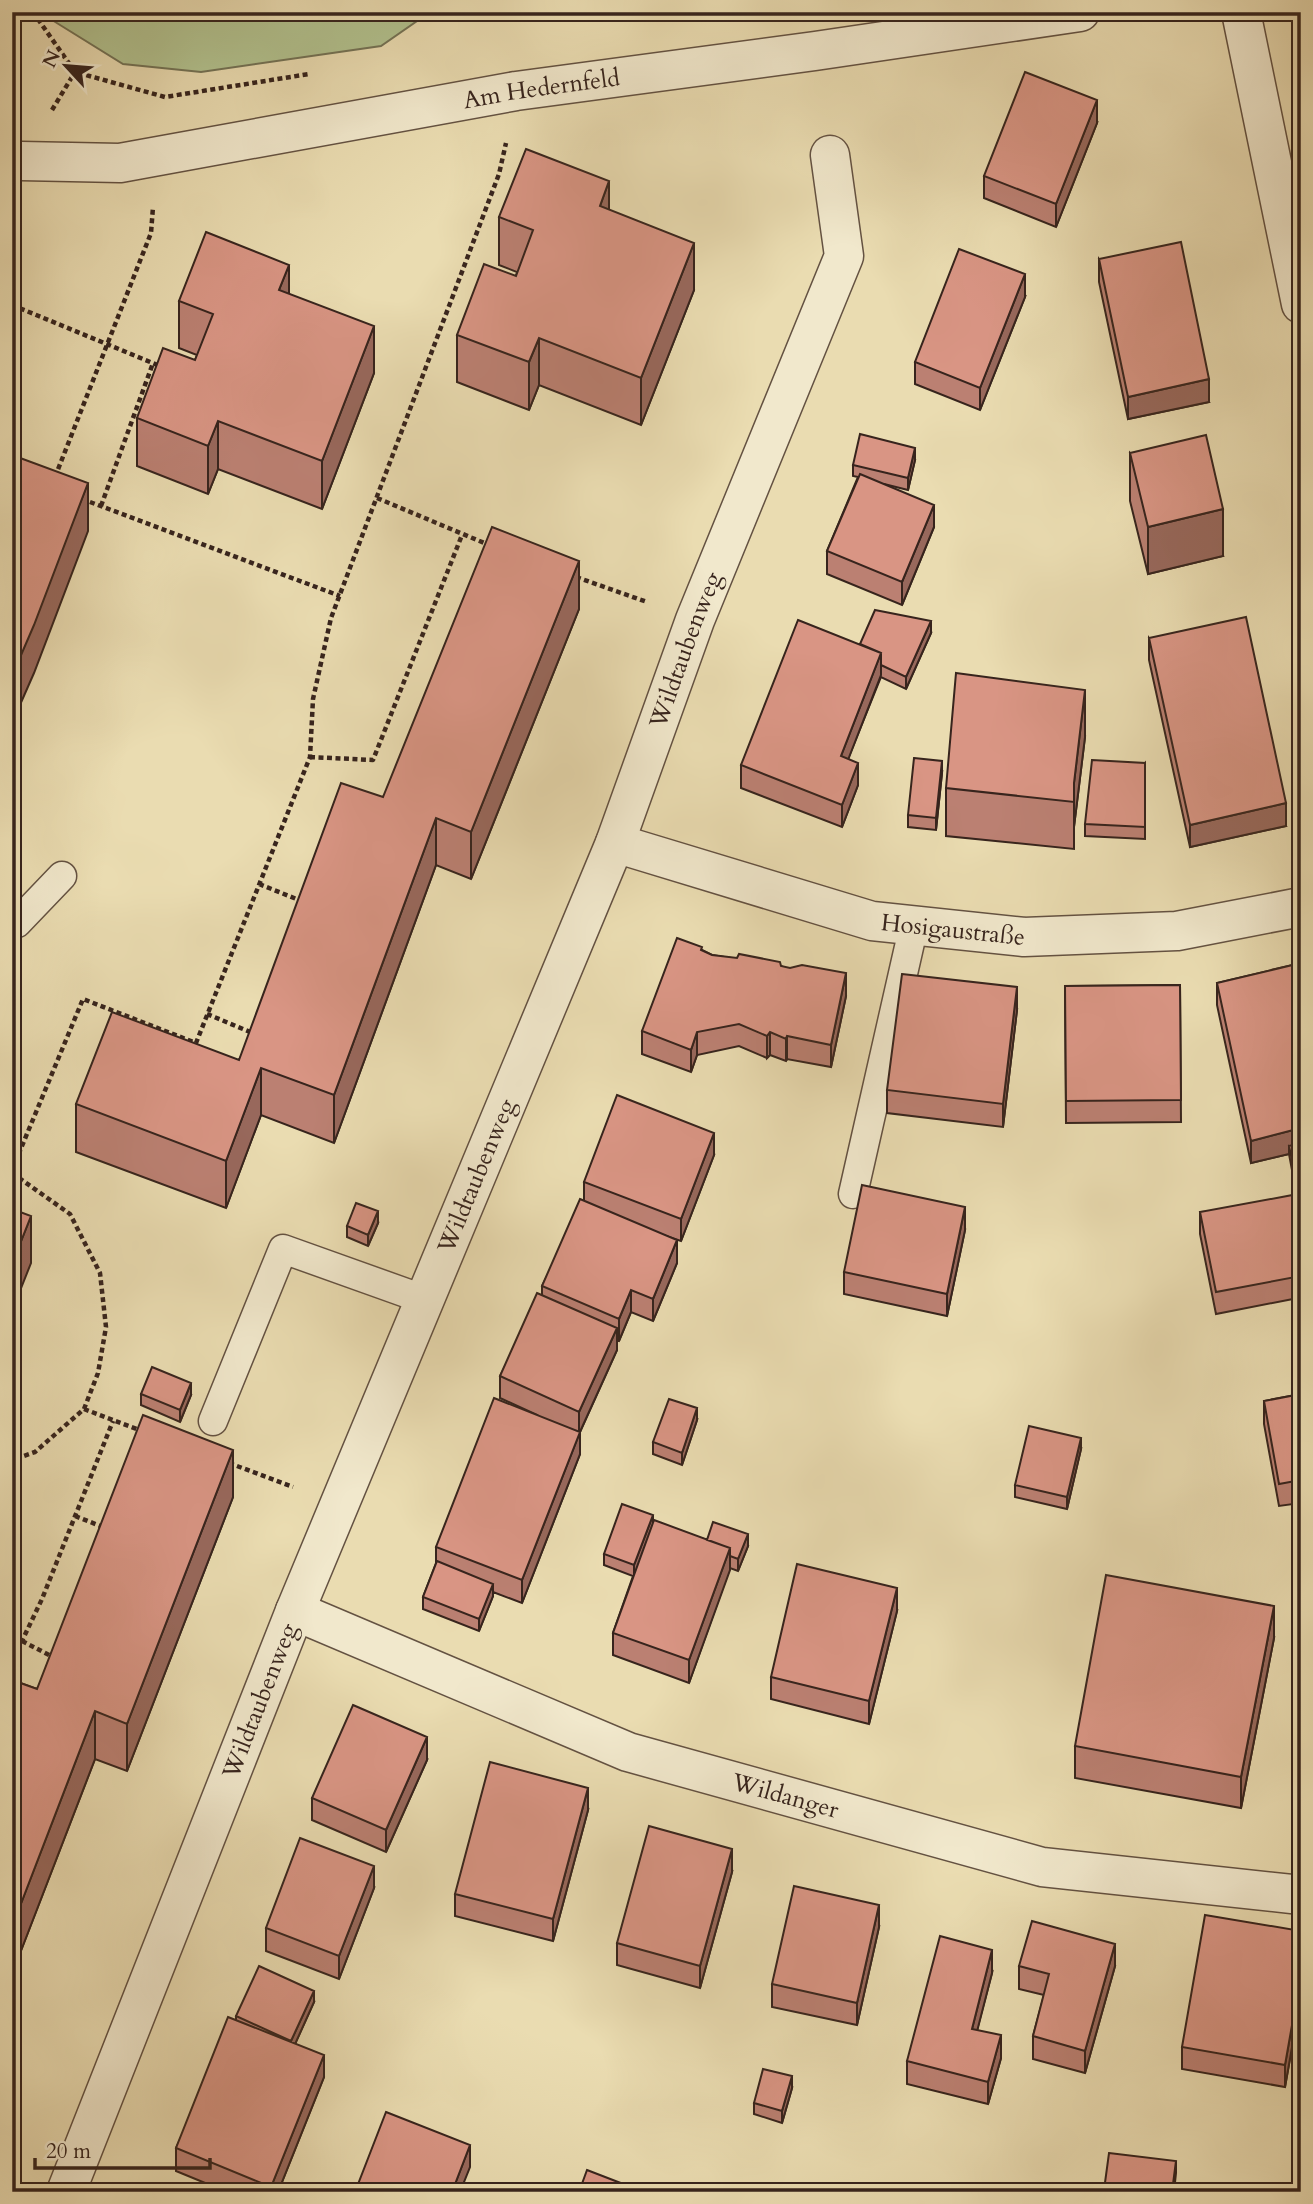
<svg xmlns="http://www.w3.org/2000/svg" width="1313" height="2204" font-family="Cardo,serif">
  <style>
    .green { fill: #b2c28f; stroke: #747356; stroke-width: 2 }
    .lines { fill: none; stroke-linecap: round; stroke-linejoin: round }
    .service-casing { stroke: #645242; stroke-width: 31 }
    .minor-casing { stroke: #645242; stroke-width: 41 }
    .path { stroke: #37241d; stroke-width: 4.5; stroke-dasharray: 5 3.5; stroke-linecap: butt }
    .service { stroke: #f1e8cc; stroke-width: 28 }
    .minor { stroke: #f1e8cc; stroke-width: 38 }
    .wall { fill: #bb8072; stroke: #37241d; stroke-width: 2 }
    .shaded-wall { fill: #98685c; stroke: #37241d; stroke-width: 2 }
    .building { fill: #d99584; stroke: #37241d; stroke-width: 2 }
    .labels { text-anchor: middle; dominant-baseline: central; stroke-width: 7; stroke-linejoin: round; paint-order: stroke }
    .street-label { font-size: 24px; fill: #37241d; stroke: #f1e8cc }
  </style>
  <rect width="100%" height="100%" fill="#eadcb1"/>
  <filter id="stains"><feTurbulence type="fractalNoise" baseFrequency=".00286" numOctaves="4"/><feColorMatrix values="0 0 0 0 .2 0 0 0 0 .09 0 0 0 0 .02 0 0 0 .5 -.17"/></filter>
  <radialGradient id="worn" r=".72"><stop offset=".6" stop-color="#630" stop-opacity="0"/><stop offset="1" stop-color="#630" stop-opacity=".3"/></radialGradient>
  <path class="green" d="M51 12H430L381 46 201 72 123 64 52 20Z"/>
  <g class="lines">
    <defs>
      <path id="service" d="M12 923H17L62 876
        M853 1194 914 925
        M213 1421 283 1249 423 1299"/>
      <g id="minor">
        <path d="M1241 12 1301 304"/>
        <path id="s1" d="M21 161 120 163 516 91 815 51 1080 12"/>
        <path id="s2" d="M615 843 872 921 1024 937 1177 931 1301 907"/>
        <path id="s3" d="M295 1611 628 1752 1042 1867 1301 1895"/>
        <path id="s4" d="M66 2192 295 1611 615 843 695 620 844 256 830 155"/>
      </g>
    </defs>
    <use href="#service" class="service-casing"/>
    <use href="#minor" class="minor-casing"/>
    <path class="path" d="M33 12 75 72 165 97 309 74
      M656 18 690 12
      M52 110 75 72
      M12 305 160 366
      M55 477 151 233 153 207
      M377 498 489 545
      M82 499 340 596
      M101 506 153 363
      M576 577 647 602
      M310 757 373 760 462 535
      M259 884 304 902
      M207 1014 255 1034
      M12 1170 83 999 196 1043 310 757 313 699 331 618 499 174 506 143
      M12 1173 70 1214 100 1273 106 1327 98 1373 84 1409 35 1452 12 1460
      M84 1409 142 1431
      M229 1463 293 1487
      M75 1516 103 1527
      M22 1641 53 1657
      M12 1644 22 1641 42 1599 113 1421"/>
    <use href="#service" class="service"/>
    <use href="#minor" class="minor"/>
  </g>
  <path class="wall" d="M1097 123 1056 227 984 198V176Z
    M609 210 694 290 641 425 539 385 529 410 457 382V335L516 276 517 272 499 265V217Z
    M1099 259 1209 402 1128 419 1099 282Z
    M289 294 374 373 322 509 218 469 208 494 137 466V418L195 360 197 355 179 348V301Z
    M1025 297 980 410 915 384V362Z
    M1130 453 1223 556 1148 574 1130 501Z
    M915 460 908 490 884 484 934 527 902 605 827 574V551L858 477 853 476V465Z
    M579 609 471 879 436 865 334 1143 261 1115 226 1208 76 1152V1104L239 1060 383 797Z
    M931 633 906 689 881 677 848 759 858 785 842 827 741 788V765L860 644Z
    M1149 638 1286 826 1190 847 1149 660Z
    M1085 737 1074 827V849L946 836V788Z
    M1145 763V839L1085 836V824Z
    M942 773 936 830 908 827V815Z
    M702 950 712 955 781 966 846 996 831 1067 787 1059 786 1061 770 1055 767 1058 739 1046 697 1055 691 1072 642 1054V1031Z
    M1301 963V1185L1295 1186 1289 1154 1251 1163 1217 1005V983Z
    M1180 985 1181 1122 1066 1123 1065 986Z
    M1017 1010 1003 1127 887 1113V1090Z
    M714 1155 681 1241 666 1236 677 1263 653 1321 631 1312 619 1341 617 1340V1350L580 1432V1454L522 1603 493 1592V1596L479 1631 423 1609V1597L436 1563V1547L537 1415 500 1398V1376L542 1295V1286L584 1201V1182Z
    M1301 1208V1349L1293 1307V1299L1216 1314 1200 1234V1212Z
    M378 1223 368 1246 347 1237V1226Z
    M965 1230 947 1316 844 1294V1272Z
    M141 1394 191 1395 180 1422 141 1405Z
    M1301 1394V1503L1279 1506 1264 1424V1401Z
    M697 1420 682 1465 653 1454V1442Z
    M1081 1449 1067 1509 1015 1497V1485Z
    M233 1497 127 1771 95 1759 12 1974V1680L37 1689Z
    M653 1523 707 1540 748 1546 738 1571 730 1568 689 1683 613 1655V1633L633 1576 604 1565V1554Z
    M897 1611 869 1724 771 1699V1677Z
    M1274 1638 1241 1808 1075 1778V1746Z
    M1301 1742V1802L1295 1801V1789Z
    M427 1760 386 1852 312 1820V1798Z
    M588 1810 553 1941 455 1916V1894Z
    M732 1872 700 1988 617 1965V1943Z
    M374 1888 339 1979 266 1951V1928Z
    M879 1927 857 2025 772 2007V1984Z
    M1301 1931V1996L1285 2087 1182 2069V2047Z
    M1019 1966H1115L1085 2073 1033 2059V2036L1044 1995 1019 1989Z
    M992 1973 977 2030 1001 2058 988 2104 907 2084V2061Z
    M314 2002 295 2044 324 2077 278 2192H227L176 2171V2148L236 2020V2016Z
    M792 2088 782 2123 754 2114V2103Z"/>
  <path class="shaded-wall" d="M1097 100V123L1056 227V204Z
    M609 181V228L600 206Z
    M694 243V290L641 425V378Z
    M289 265V313L279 290Z
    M1025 274V297L980 410V388Z
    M374 326V373L322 509V461Z
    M539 338V385L529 410V362Z
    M1209 379V402L1128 419V397Z
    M218 421V469L208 494V446Z
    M915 448V460L908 490V478Z
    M88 483V531L34 673 12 723V676Z
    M934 505V527L902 605V582Z
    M1223 509V556L1148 574V527Z
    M579 561V609L471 879V832Z
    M931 621V633L906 689V677Z
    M881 653V675L841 778V756Z
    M1085 690V737L1074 827V783Z
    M942 761V773L936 830V818Z
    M858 763V785L842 827V805Z
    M1286 803V826L1190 847V825Z
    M436 818V865L334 1143V1095Z
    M846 973V996L831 1067V1045Z
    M1017 987V1010L1003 1127V1104Z
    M697 1032V1055L691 1072V1050Z
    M770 1032V1055L767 1058V1036Z
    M787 1036V1059L786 1061V1039Z
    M261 1068V1115L226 1208V1161Z
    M1301 1128V1151L1289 1146V1154L1251 1163V1141Z
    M714 1133V1155L681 1241V1219Z
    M1301 1173V1185L1295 1186V1174Z
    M965 1207V1230L947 1316V1294Z
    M378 1211V1223L368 1246V1235Z
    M31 1216V1263L12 1311V1264Z
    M677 1240V1263L653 1321V1299Z
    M631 1290V1312L619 1341V1319Z
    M617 1328V1350L579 1434V1412Z
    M191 1383V1395L180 1422V1410Z
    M697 1408V1420L682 1465V1453Z
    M580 1432V1454L522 1603V1580Z
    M1081 1438V1449L1067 1509V1497Z
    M233 1450V1497L127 1771V1724Z
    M653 1515V1527L634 1576V1565Z
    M748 1534V1546L738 1571V1559Z
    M730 1548V1570L689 1683V1660Z
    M493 1584V1596L479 1631V1619Z
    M897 1588V1611L869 1724V1701Z
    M1274 1606V1638L1241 1808V1777Z
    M95 1711V1759L12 1974V1927Z
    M427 1737V1760L386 1852V1830Z
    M588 1788V1810L553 1941V1919Z
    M732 1849V1872L700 1988V1966Z
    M374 1866V1888L339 1979V1956Z
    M879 1905V1927L857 2025V2003Z
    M1115 1944V1966L1085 2073V2051Z
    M992 1950V1973L972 2051V2029Z
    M1301 1974V1996L1285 2087V2065Z
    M314 1991V2002L291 2053V2041Z
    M1001 2035V2058L988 2104V2082Z
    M324 2055V2077L278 2192H271V2187Z
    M792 2076V2088L782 2123V2111Z
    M470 2145V2167L460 2192H452Z
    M1176 2161V2173L1174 2192H1172Z"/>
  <path class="building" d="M1025 72 1097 100 1056 204 984 176Z
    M526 149 609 181 600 206 694 243 641 378 539 338 529 362 457 335 484 264 516 276 533 230 499 217Z
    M206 232 289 265 279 290 374 326 322 461 218 421 208 446 137 418 163 348 195 360 213 314 179 301Z
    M1181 242 1209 379 1128 397 1099 259Z
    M959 249 1025 274 980 388 915 362Z
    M860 434 915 448 908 478 853 465Z
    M1206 435 1223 509 1148 527 1130 453Z
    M12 455 88 483 34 625 12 676Z
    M860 474 934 505 902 582 827 551Z
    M492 527 579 561 471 832 436 818 334 1095 261 1068 226 1161 76 1104 112 1012 239 1060 341 783 383 797Z
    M875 610 931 621 906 677 881 665V653L860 644Z
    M1246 617 1286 803 1190 825 1149 638Z
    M798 620 881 653 841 756 858 763 842 805 741 765Z
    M956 673 1085 690 1074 783V802L946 788Z
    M914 758 942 761 936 818 908 815Z
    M1092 760 1145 763V827L1085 824Z
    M677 938 702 947 701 950 712 955 737 958 739 954 780 962 781 966 790 968 802 965 846 973 831 1045 787 1036 786 1039 770 1032 767 1036 739 1024 697 1032 691 1050 642 1031Z
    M1301 963V1128L1251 1141 1217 983Z
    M902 974 1017 987 1003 1104 887 1090Z
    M1180 985 1181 1100 1066 1101 1065 986Z
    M617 1095 714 1133 681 1219 584 1182Z
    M1301 1143V1173L1295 1174 1289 1146Z
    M862 1185 965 1207 947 1294 844 1272Z
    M1298 1194 1301 1208V1276L1216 1292 1200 1212Z
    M580 1199 677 1240 653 1299 631 1290 619 1319 542 1286Z
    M356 1203 378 1211 368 1235 347 1226Z
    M12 1209 31 1216 12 1264Z
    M537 1293 617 1328 579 1412 500 1376Z
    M1301 1294V1338L1293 1296Z
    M152 1367 191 1383 180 1410 141 1394Z
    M1301 1394V1480L1279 1484 1264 1401Z
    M494 1398 580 1432 522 1580 436 1547Z
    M669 1399 697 1408 682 1453 653 1442Z
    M143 1415 233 1450 127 1724 95 1711 12 1927V1680L37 1689Z
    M1029 1426 1081 1438 1067 1497 1015 1485Z
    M622 1504 653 1515 634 1565 604 1554Z
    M654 1520 730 1548 689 1660 613 1633Z
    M713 1522 748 1534 738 1559 730 1556V1548L707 1540Z
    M437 1561 493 1584 479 1619 423 1597Z
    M797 1564 897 1588 869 1701 771 1677Z
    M1106 1575 1274 1606 1241 1777 1075 1746Z
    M353 1705 427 1737 386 1830 312 1798Z
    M1299 1742H1301V1790L1295 1789Z
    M490 1762 588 1788 553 1919 455 1894Z
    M649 1826 732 1849 700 1966 617 1943Z
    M300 1838 374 1866 339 1956 266 1928Z
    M794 1886 879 1905 857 2003 772 1984Z
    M1205 1915 1301 1931V1974L1285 2065 1182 2047Z
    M1032 1921 1115 1944 1085 2051 1033 2036 1049 1974 1019 1966Z
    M940 1936 992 1950 972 2029 1001 2035 988 2082 907 2061Z
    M259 1966 314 1991 291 2041 236 2016Z
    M228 2017 324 2055 271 2187 176 2148Z
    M763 2069 792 2076 782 2111 754 2103Z
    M386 2112 470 2145 452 2192H355Z
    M1109 2153 1176 2161 1172 2192H1115L1104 2190Z
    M587 2170 644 2192H579Z"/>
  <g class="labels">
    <g class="street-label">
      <text stroke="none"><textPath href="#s1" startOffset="527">Am Hedernfeld</textPath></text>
      <text stroke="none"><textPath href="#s4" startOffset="1662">Wildtaubenweg</textPath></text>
      <text stroke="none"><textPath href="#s2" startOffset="350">Hosigaustraße</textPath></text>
      <text stroke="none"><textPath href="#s4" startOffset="1096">Wildtaubenweg</textPath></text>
      <text stroke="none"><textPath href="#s4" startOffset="528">Wildtaubenweg</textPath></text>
      <text stroke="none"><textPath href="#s3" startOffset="525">Wildanger</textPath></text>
    </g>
  </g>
  <rect width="1313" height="2204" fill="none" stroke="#eadcb1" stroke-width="42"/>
  <rect x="14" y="14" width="1285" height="2176" fill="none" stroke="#37241d" stroke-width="3.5"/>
  <rect x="21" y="21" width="1271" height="2162" fill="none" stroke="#37241d" stroke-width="2"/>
  <g transform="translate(66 66) rotate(296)" stroke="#f1e8cc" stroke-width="5" paint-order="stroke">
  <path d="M0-5L12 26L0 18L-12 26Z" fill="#37241d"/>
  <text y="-10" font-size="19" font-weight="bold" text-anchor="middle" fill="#37241d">N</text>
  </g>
  <path d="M35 2158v10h175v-10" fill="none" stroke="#37241d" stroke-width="3.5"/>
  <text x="46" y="2158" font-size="21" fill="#37241d" stroke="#f1e8cc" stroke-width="5" paint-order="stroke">20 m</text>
  <rect width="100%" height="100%" filter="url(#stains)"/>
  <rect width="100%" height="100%" fill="url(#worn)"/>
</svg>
